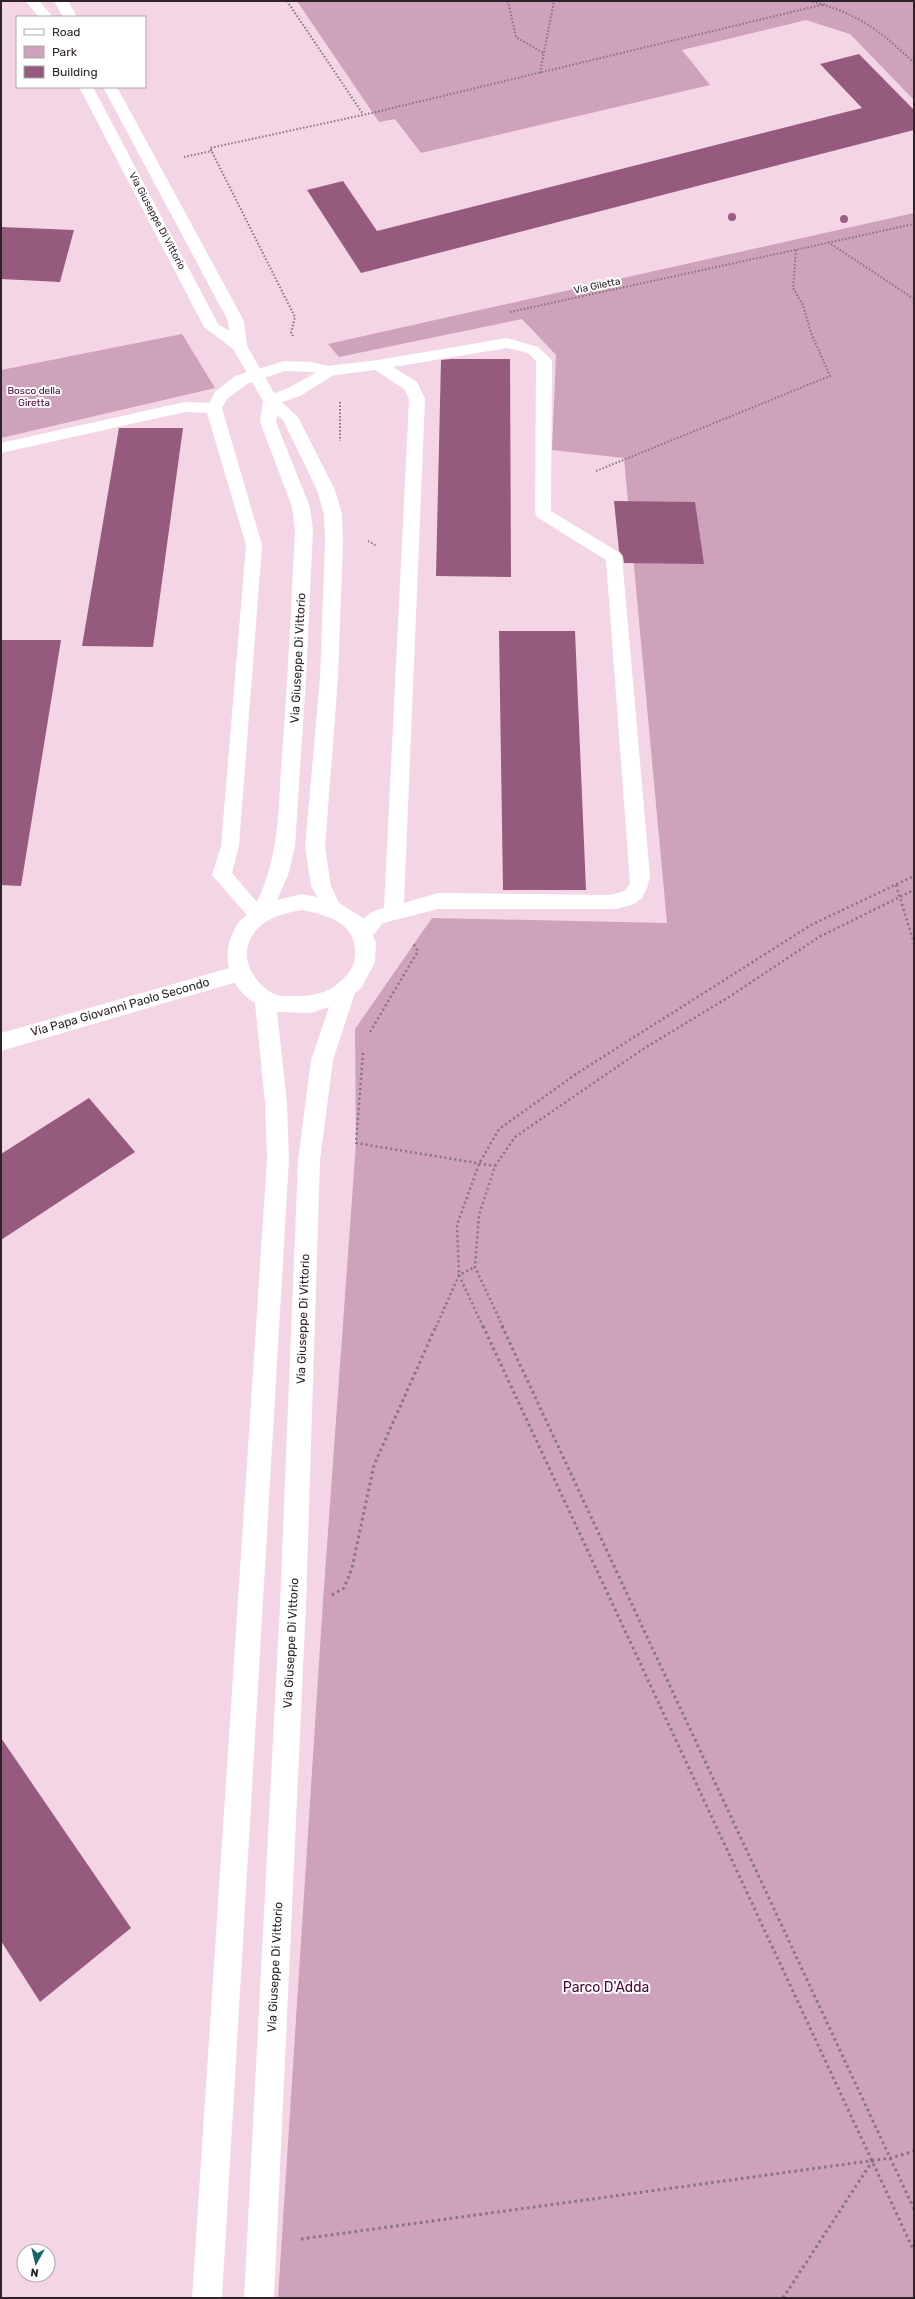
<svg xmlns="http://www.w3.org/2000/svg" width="915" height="2299" font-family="Rubik,sans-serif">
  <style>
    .green { fill: #cda2ba }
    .building { fill: #965a7e }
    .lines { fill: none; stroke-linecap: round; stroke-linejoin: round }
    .path-far2 { stroke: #87747f; stroke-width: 2; stroke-dasharray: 1.5 2; stroke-linecap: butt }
    .path-far1 { stroke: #87747f; stroke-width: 2.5; stroke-dasharray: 2 3; stroke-linecap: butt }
    .path { stroke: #87747f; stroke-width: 3; stroke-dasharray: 2.5 3.5; stroke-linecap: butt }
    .service { fill: #fff; fill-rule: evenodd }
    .minor { fill: #fff; fill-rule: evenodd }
    .tertiary { fill: #fff; fill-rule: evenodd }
    .tree { fill: #996087 }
    .labels { text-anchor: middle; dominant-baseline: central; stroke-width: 4; stroke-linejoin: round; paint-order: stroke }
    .far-street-label { font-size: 10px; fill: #2d2228; stroke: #fff }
    .far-park-label { font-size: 10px; fill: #4f0039; stroke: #fff }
    .street-label { font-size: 12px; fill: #2d2228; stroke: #fff }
    .near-park-label { font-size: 14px; fill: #4f0039; stroke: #fff }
  </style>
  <rect width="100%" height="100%" fill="#f3d5e6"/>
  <path class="green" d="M297 1H914V100L850 34 806 20 682 50 710 85 421 153 395 119 379 122Z
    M914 213V2298H278L323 1601 356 1143 355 1029 432 918 667 923 624 458 552 450 556 355 522 319 339 357 328 344Z
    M182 334 215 388 1 438V370Z"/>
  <path class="building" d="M859 54 914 110V130L361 273 307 190 343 181 377 231 862 108 820 64Z
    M1 227 74 230 60 282 1 279Z
    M451 359H510L511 577 436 576 441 360Z
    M119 428H183L153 647 82 646Z
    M614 501 695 502 704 564 624 563 623 556 619 551Z
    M499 631H575L586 890H503Z
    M1 640H61L21 886 1 885Z
    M89 1098 135 1152 1 1240V1154Z
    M1 1738 131 1928 40 2002 1 1941Z"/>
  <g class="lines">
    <path class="path-far2" d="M287 1 363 114
      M508 1 516 37 543 53
      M809 1C856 12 880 30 914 63
      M540 73 554 1
      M184 157 212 151
      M828 242 914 299
      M510 312 914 224
      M293 336 291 333 295 317 210 148 372 113 825 4
      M340 402V441
      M596 471 830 376 811 333 803 305 793 288 796 249
      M368 541 377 546"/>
    <path class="path-far1" d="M896 885 914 943
      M370 1032 418 951 412 942
      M363 1053 356 1143 495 1166
      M436 1327 459 1275 475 1267
      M483 1327 459 1275 457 1225 479 1164 499 1129 576 1074 811 925 914 876
      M503 1327 475 1267 479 1215 495 1166 515 1137 643 1049 729 997 819 937 914 890"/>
    <path class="path" d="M483 1326 914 2251
      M502 1326 914 2209
      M332 1595 344 1588 352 1568 374 1465 436 1326
      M301 2239 891 2158 914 2151
      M783 2298 873 2160"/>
    <path class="service" d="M507 338 538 347 552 360 551 511 620 553 622 557 650 876 647 888 642 898 634 904 616 909H438L383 923 370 939 363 941 356 939 353 933C360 919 370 911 384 908L409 399 404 389 375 370 328 376 312 372 285 371 247 384 227 399 222 408 262 545 239 846 232 873 269 916 266 921 259 924 252 921 212 875 221 846 246 545 207 413 185 412 1 453V443L185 402 209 403 215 392 235 376 284 361 312 362 328 366 378 360ZM507 348 528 353 536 361 535 513 537 517 606 560 630 883 625 891 610 895 438 893 404 903 425 399 417 382 393 367Z"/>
    <path class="minor" d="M328 366 334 367 336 371 334 375 300 396 271 406 265 405 263 401 265 397 288 388Z
      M240 965 247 967 250 973 247 979 1 1051V1033Z"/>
    <path class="tertiary" d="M25 1H39L53 17H39Z
      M54 1H68L77 17H63Z
      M79 87H93L218 324 229 331 228 321 103 87H117L244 321 247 346 277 398 298 417 335 490 342 514 343 541 338 678 325 847 331 886 339 903 363 918 376 942 375 962 362 987 355 993 333 1060 320 1160 306 1604 274 2298H244L280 1604 298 1160 311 1060 329 1007 311 1013 277 1012 287 1103 289 1159 222 2298H192L267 1159 265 1103 255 1003C226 986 219 949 239 922 243 917 249 914 252 910 261 896 267 878 271 862 280 827 279 789 282 754 288 679 291 605 295 530L292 507 260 422 263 401 233 349 204 327ZM277 415 283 420 317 490 324 514 325 541 320 678 305 847 311 886 317 897 302 894 277 900 288 875 295 846 306 678 313 530 310 507 276 422ZM302 910C326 915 356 922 355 953 355 961 352 971 345 977 340 981 334 988 328 990 317 995 307 996 295 996 289 996 280 997 274 994 253 983 237 956 254 933 265 918 284 913 302 910Z"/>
  </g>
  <g class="tree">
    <circle cx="732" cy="217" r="4"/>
    <circle cx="844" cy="219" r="4"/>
  </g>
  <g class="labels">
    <g class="far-street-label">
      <text transform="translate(157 221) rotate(62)">Via Giuseppe Di Vittorio</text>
      <text transform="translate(597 286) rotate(-12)">Via Giletta</text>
    </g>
    <g class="far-park-label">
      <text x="34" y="391">Bosco della<tspan x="34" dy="12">Giretta</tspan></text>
    </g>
    <g class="street-label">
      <text transform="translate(298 658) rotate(-87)">Via Giuseppe Di Vittorio</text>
      <text transform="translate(120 1007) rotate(-16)">Via Papa Giovanni Paolo Secondo</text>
      <text transform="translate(303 1319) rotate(-88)">Via Giuseppe Di Vittorio</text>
      <text transform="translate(291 1643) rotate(-87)">Via Giuseppe Di Vittorio</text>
      <text transform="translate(275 1967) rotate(-87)">Via Giuseppe Di Vittorio</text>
    </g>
    <g class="near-park-label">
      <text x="606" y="1987">Parco D'Adda</text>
    </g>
  </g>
  <rect width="915" height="2299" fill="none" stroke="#2d2228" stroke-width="4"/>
  <rect x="16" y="16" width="130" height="72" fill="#ffffff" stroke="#aba7a9"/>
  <rect x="24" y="29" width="20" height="6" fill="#ffffff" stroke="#aba7a9"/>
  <text x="52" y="36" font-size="12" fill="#2d2228">Road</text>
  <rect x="24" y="46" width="20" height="12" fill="#cda2ba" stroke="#aba7a9"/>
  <text x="52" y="56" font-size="12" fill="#2d2228">Park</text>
  <rect x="24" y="66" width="20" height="12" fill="#965a7e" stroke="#aba7a9"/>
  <text x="52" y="76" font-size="12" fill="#2d2228">Building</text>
  <g transform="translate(36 2263) rotate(188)"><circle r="19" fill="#ffffff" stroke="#aba7a9"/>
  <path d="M0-3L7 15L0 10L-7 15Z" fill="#186665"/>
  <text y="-6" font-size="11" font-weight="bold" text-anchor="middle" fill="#2d2228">N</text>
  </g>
</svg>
